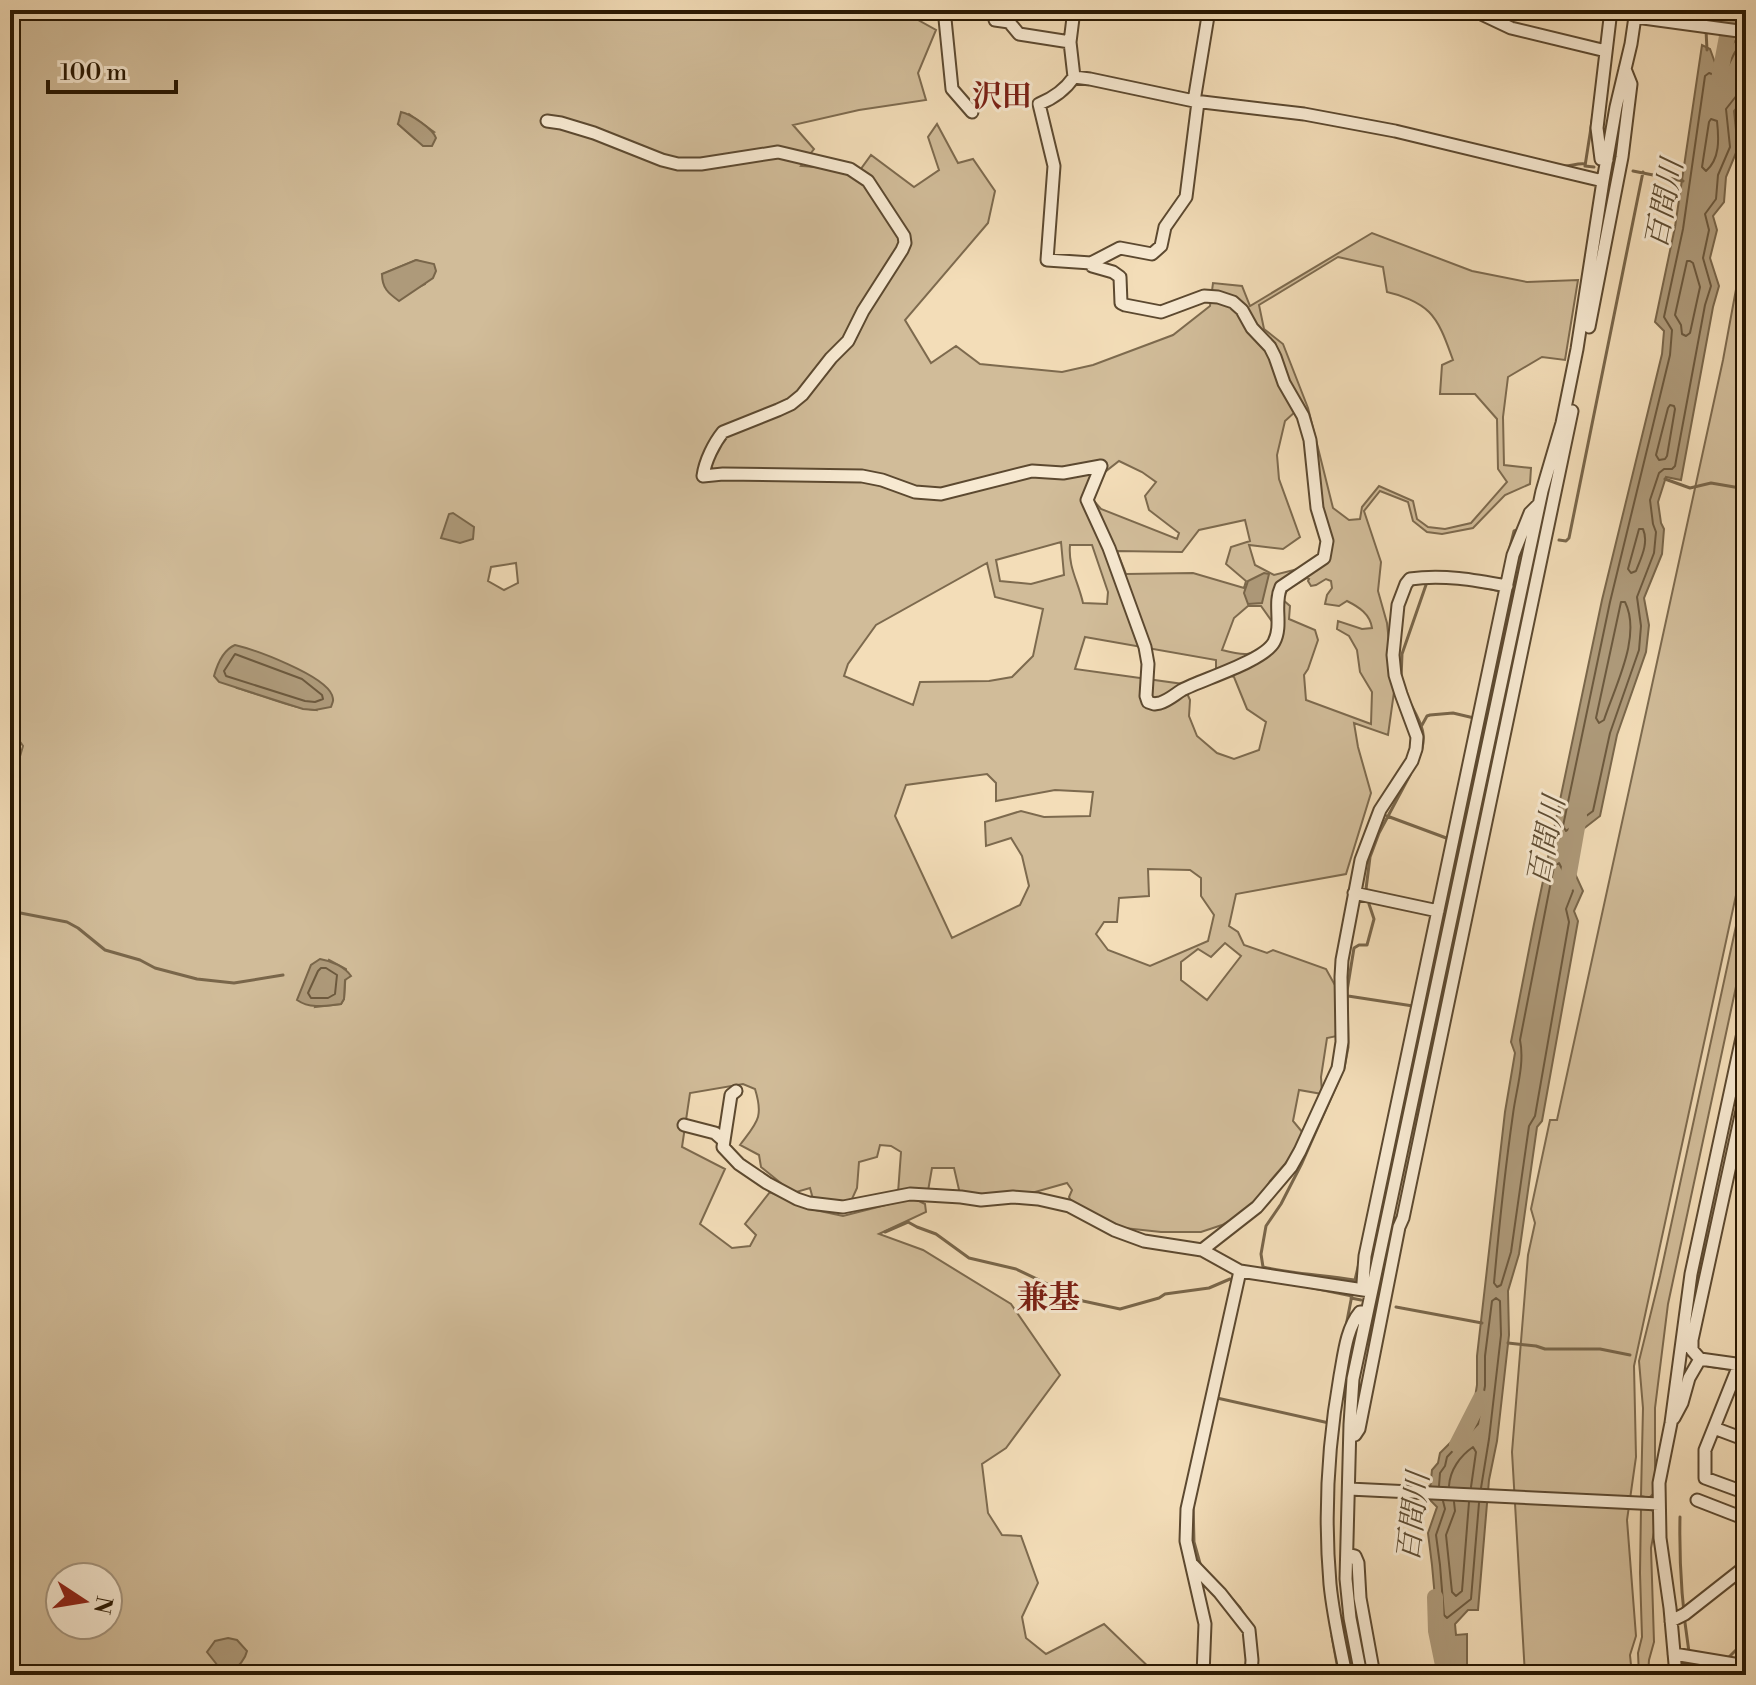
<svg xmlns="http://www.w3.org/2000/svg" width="1756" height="1685" font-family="'Libre Bodoni','Noto Serif JP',serif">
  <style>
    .green { fill: #d1bc99; stroke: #7d6a4e; stroke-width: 2; fill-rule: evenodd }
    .water { fill: #ae9a7a; stroke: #79664a; stroke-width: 2 }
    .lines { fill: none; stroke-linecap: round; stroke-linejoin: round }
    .shore { stroke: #6c593e; stroke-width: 2 }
    .stream { stroke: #79664a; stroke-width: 3 }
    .river { stroke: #ae9a7a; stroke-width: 16 }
    .minor-casing { stroke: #5c4930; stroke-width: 15 }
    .minor { stroke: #f7e9d1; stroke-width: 11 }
    .labels { text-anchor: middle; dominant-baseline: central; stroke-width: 6; stroke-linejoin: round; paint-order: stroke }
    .neighbourhood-label { font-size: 30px; font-weight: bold; fill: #7a1f14; stroke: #f7e9d1 }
    .water-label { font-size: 30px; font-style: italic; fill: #5e4c32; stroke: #f7e9d1 }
    .quarter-label { font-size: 32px; font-weight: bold; fill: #7a1f14; stroke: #f7e9d1 }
  </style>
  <rect width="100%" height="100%" fill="#f3ddb8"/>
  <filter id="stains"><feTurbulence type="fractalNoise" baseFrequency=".0025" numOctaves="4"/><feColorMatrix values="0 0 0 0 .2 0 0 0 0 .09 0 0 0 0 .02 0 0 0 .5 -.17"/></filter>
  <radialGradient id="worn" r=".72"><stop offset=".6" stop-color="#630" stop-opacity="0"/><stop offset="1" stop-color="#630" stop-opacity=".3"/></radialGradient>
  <path class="green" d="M10 10H900L936 30 918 73 926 100 859 110 793 125 814 149 801 166 827 168 855 177 871 155 914 187 939 170 928 137 937 124 958 163 973 159 995 191 988 223 905 320 931 363 956 346 980 364 1062 372 1093 365 1173 335 1210 306 1213 283 1242 286 1250 306 1372 233 1472 271 1527 282 1578 280 1565 360 1542 357 1508 377 1503 417 1504 465 1531 468 1530 484 1505 495 1473 528 1442 534 1427 532 1413 521 1408 502 1380 491 1364 511 1381 562 1378 591 1387 623 1394 692 1388 735 1354 723 1358 747 1371 793 1346 874 1236 894 1229 926 1238 932 1244 945 1267 953 1273 950 1326 969 1336 987 1337 1036 1327 1038 1321 1077 1322 1094 1299 1090 1293 1121 1303 1133 1291 1157 1270 1181 1263 1194 1246 1211 1222 1225 1201 1232H1161L1124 1228 1072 1204 1069 1197 1072 1190 1067 1183 1028 1194H960L954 1168H932L928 1191 898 1193 901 1152 891 1146 880 1145 877 1157 859 1162 857 1188 852 1199 842 1202 813 1199 810 1188 793 1193 761 1167 759 1155 740 1145C757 1122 764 1118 755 1089L743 1084 690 1093 682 1147 725 1169 700 1224 732 1248 750 1246 756 1235 745 1224 770 1192 806 1208 843 1216 913 1198 925 1204 926 1212 879 1234 923 1250 1011 1304 1060 1375 1006 1448 982 1464 988 1513 1002 1535 1021 1536 1038 1583 1022 1617 1026 1638 1046 1654 1104 1624 1157 1675H10V840L12 827 10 826V791L23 746 14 733 17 717 10 714ZM409 114 434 132 415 139 398 124ZM1338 257 1383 267 1387 292C1401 295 1419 302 1429 312 1441 324 1447 344 1453 360L1442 365 1440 394H1475L1497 419 1498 469 1507 482 1471 523 1445 529 1428 527 1417 519 1413 501 1379 486 1362 507 1360 519 1349 520 1333 508 1308 408 1283 344 1264 329 1259 305ZM416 260 427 264 425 284 419 287 383 274ZM1296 411 1309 453 1324 556 1306 567 1274 575 1255 565 1249 545 1283 549 1300 537 1279 479 1277 455 1285 421ZM1119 461 1142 472 1156 482 1145 496 1149 510 1179 533 1177 539 1101 509 1093 500 1105 472ZM1245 520 1250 541 1231 547 1226 564 1246 581 1244 588 1193 573 1126 574 1117 551 1182 552 1199 530ZM1061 542 1064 575 1031 584 1000 581 996 560ZM1070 545H1092L1108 592 1107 604 1083 603C1078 581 1068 567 1070 545ZM516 563 518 583 504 590 488 581 491 567ZM987 563 995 597 1043 609 1033 656 1012 677 989 681 920 682 913 705 844 676 848 664 876 625ZM1307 578 1309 579 1308 581 1311 586 1316 585 1326 579 1331 581 1332 588 1327 595 1325 604 1339 606 1347 601C1359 607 1370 614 1372 628L1362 629 1338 621 1337 629 1349 636 1357 650 1360 672 1372 692 1371 724 1306 700 1304 675 1308 669 1318 640 1315 630 1289 619 1290 606 1282 599 1288 589ZM1248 606H1261L1273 623 1270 642C1250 657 1245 656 1222 650L1234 618ZM1085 637 1216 660V671L1234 677 1247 709 1266 722 1259 750 1234 759 1217 753 1197 736 1189 716 1190 700 1183 684 1075 669ZM254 652 279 662 316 710C290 708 262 695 237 688ZM987 774 996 783V801L1055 790 1093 792 1090 816 1044 817 1021 811 985 822 986 846 1011 838 1022 856 1029 886 1020 905 952 938 895 816 906 785ZM1148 869 1190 870 1201 878V896L1214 915 1208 941 1150 966 1108 950 1096 934 1104 922H1117L1119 898 1149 896ZM1225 943 1241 956 1207 1000 1181 980V962L1198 949 1211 957ZM329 960 346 969 344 999 341 1004 315 1007ZM60 1577H108V1625H60Z
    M1746 235V849L1634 1366 1636 1457 1627 1520 1636 1636 1630 1655 1632 1675H1525L1512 1452 1528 1255 1535 1223 1531 1209 1550 1120H1557L1723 360Z
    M10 716 15 717 11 734 20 746 10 784Z
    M1746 880V940L1668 1304 1655 1408V1492L1649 1498 1641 1496 1643 1408 1639 1361 1660 1276Z
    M1641 1508H1649L1655 1513V1527L1651 1548 1654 1642 1649 1660 1648 1675H1639L1638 1653 1642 1637 1640 1573Z"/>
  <path class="water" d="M1743 10H1746V97L1734 111 1738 148 1726 177 1724 202 1713 216 1717 230 1710 258 1719 286 1713 307 1681 480 1666 477 1658 502 1661 523 1664 529 1662 554 1644 598 1649 625 1646 652 1617 735 1600 816 1569 840 1566 854 1583 891 1574 911 1578 921 1542 1121 1537 1127 1519 1254 1508 1291 1509 1335 1497 1441 1489 1480 1478 1610H1468L1455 1624 1456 1635 1467 1634V1670L1465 1675H1442L1432 1565 1428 1533 1437 1507 1429 1499 1432 1470 1438 1463 1440 1453 1471 1422 1477 1385V1356L1505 1112 1515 1053 1511 1042 1534 924 1602 600 1662 354 1664 331 1655 322 1675 227 1702 45 1710 49 1718 71 1729 48 1738 37Z
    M401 112C411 114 433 129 436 138L432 146H423L398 124Z
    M416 260 434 264 436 271 433 278 399 301C388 293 382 288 382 274Z
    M453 513 474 527 473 539 460 543 441 538 449 514Z
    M1264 573 1269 574 1262 603 1248 604 1244 593 1248 581Z
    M235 645C256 650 324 675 332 695 334 701 333 701 331 707L315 710 303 709 219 682 214 676C217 665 223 650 235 645Z
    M320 959C332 961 345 967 351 976L345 980 344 999 341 1004C325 1006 310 1009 297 1000L311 965Z
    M228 1638 237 1640 247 1651C245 1661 237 1668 229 1674L222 1671 207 1652 215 1641Z"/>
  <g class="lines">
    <path class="shore" d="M1745 39 1735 52 1724 74 1717 76 1709 73 1705 76 1683 229 1664 317 1672 330 1670 355 1610 602 1563 826 1566 831 1593 811 1610 733 1639 650 1641 626 1637 597 1654 553 1656 532 1653 524 1650 500 1659 473 1664 469H1672L1675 466 1705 305 1711 286 1703 258 1709 230 1705 214 1716 199 1718 175 1730 147 1726 109 1737 95 1746 92
      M1711 119 1717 121C1719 139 1720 159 1706 171L1702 167 1709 122Z
      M1687 261H1690L1693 263 1700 287 1690 333 1686 336 1682 334 1681 325 1675 315Z
      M1670 405 1674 406 1675 409 1667 456 1665 459 1659 460 1656 455 1668 408Z
      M1639 529H1643C1649 543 1641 558 1636 571L1631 573 1628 569Z
      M1621 602H1625C1642 636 1615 686 1604 720L1599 723 1596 718Z
      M235 654 302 679 322 695 323 699 315 702 305 701 226 676 224 671Z
      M1559 863 1573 891 1566 909 1569 922 1535 1116 1529 1126 1511 1252 1501 1285 1497 1287 1494 1283C1499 1227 1505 1170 1513 1114 1516 1090 1525 1064 1520 1040L1554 866Z
      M321 968H326L337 975 335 994 328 998H311L308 993 318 971Z
      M1439 1486 1440 1473 1445 1466 1447 1457 1478 1424 1485 1386V1356L1492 1301 1496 1298 1500 1301 1501 1335 1489 1439 1481 1488
      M1449 1486C1450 1470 1460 1456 1473 1447L1476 1452 1471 1487
      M1443 1501 1445 1509 1436 1535 1440 1565 1444 1615 1447 1618 1471 1599 1479 1503
      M1454 1502 1455 1511 1446 1535 1452 1592 1456 1596 1462 1591 1469 1502"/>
    <path class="stream" d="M1707 22 1709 10
      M1706 30 1707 50
      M1593 115 1585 166 1594 167
      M1562 166C1570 167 1576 163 1585 164
      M1633 171 1683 181
      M1665 479 1690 488 1711 483 1746 489
      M1559 540 1566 541 1569 538 1643 172
      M1510 547 1514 531 1517 530
      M1481 587 1501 591
      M1401 679 1402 654 1427 582H1430
      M1409 701C1420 722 1429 734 1419 757
      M1422 725 1427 716 1430 715 1453 713 1474 718
      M1387 816 1449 839
      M1366 889 1370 857 1379 833 1410 775
      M10 911 67 922 78 928 105 950 140 960 155 968 197 979 234 983 283 975
      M1348 996 1413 1006
      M885 1232 908 1222 917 1227 936 1234 969 1258 1016 1269 1083 1301 1120 1309 1159 1298 1165 1294 1209 1288 1230 1279
      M1354 1280C1324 1275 1293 1274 1263 1267L1261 1254 1266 1226 1281 1204 1302 1163 1344 1068 1348 1047 1347 991 1354 948 1359 945H1367L1374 919 1369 904
      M1294 1284 1352 1296
      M1354 1284 1360 1259
      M1351 1298 1361 1300
      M1396 1307 1482 1323
      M1346 1326 1352 1295
      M1508 1343 1536 1346 1545 1349H1600L1630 1355
      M1708 1366 1734 1370
      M1217 1397V1398L1329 1423
      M1193 1503 1194 1542 1201 1567
      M1680 1517C1679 1563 1682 1607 1689 1652
      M1226 1592 1240 1608 1248 1621
      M1332 1636 1339 1675
      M1690 1660 1693 1675
      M1726 1660 1746 1640
      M1716 1675 1720 1665"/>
    <path class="river" d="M1719 79 1732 10
      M1567 884 1579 816
      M1457 1445 1481 1398
      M1435 1597 1436 1631 1445 1675"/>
    <defs>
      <path id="minor" d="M941 10 945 19 952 89 972 112
        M996 10 995 20 1009 22 1019 34 1070 42
        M1074 10 1070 42 1074 77C1065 90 1054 98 1039 104L1054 166 1047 260 1091 263 1120 248 1152 254 1161 246 1165 227 1186 197 1198 102
        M1473 10 1511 28 1606 51
        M1636 17 1746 32
        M1074 77 1090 79 1194 101 1304 114 1395 131 1603 181
        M1194 101 1209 10
        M547 121 561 123 594 133 662 160 678 164H701L778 152 850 169 868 181 904 236 905 243 902 250 863 311 848 341 831 358 802 395 791 404 778 410 723 432C714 443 705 461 703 476L723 474 862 476 882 480 915 492 941 494 1032 471 1063 473 1101 466 1087 500 1109 548 1145 647 1148 664 1146 696 1148 702 1154 704 1160 703C1169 700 1174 695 1182 690 1203 679 1264 661 1274 642 1283 625 1273 604 1281 587L1324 558 1327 541 1317 508 1310 440 1303 416 1284 383 1275 357 1270 347 1252 328 1242 310 1233 302 1218 297 1204 296 1161 312 1125 305 1121 303 1120 277 1113 272 1092 266 1091 263
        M1607 160 1601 159 1597 128 1611 10
        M1589 327 1622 157 1631 84 1625 69
        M1354 893 1438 911
        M736 1091 731 1095 723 1147 739 1164 767 1183 797 1199 809 1203 843 1207 910 1194 961 1197 981 1200 1013 1197 1038 1199 1069 1206 1114 1230 1144 1241 1202 1250 1240 1271 1370 1291
        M684 1125 715 1133 723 1140
        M1202 1250 1257 1207 1291 1167 1300 1151 1338 1068 1342 1042 1341 977 1342 960 1361 860 1380 810 1412 761 1416 749 1417 737 1401 694 1395 675 1393 655 1398 605 1406 584 1410 579C1442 574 1475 580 1507 586
        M1367 1290 1363 1283 1365 1256 1513 555 1530 513 1539 504
        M1681 1349 1692 1340 1746 1092
        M1700 1359 1743 1365
        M1739 1365 1705 1450V1478L1746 1493
        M1674 1418 1682 1403 1689 1378 1700 1359 1692 1350V1340
        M1714 1428 1746 1440
        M1350 1436 1355 1435 1359 1429 1399 1227 1403 1218 1572 411
        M1349 1489 1659 1504
        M1697 1500 1746 1519
        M1347 1554 1355 1556 1358 1563 1360 1598 1374 1675
        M1193 1565 1220 1593 1249 1630 1252 1660 1251 1675
        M1671 1621 1685 1614 1746 1566
        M1674 1654 1746 1666
        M1203 1675 1205 1624 1186 1541 1187 1509 1240 1271
        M1346 1675C1340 1645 1333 1615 1330 1584 1324 1515 1328 1444 1340 1376 1344 1355 1346 1329 1360 1312H1366
        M1361 1675 1350 1618 1346 1579 1350 1424 1353 1379 1542 491 1562 423 1577 349 1603 181 1616 107 1631 44 1636 10
        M1676 1675 1670 1608 1660 1538 1659 1483 1671 1423 1691 1274 1746 1019"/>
    </defs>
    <use href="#minor" class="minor-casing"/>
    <use href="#minor" class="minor"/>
  </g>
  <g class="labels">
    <g class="neighbourhood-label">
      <text x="1002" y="97">沢田</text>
    </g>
    <g class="water-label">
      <text transform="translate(1665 204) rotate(-79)">百間川</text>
      <text transform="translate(1547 841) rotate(-79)">百間川</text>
      <text transform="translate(1414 1517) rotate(-83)">百間川</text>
    </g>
    <g class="quarter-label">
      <text x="1048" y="1298">兼基</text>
    </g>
  </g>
  <rect width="1756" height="1685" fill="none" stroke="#f3ddb8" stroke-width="40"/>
  <rect x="12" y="12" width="1732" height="1661" fill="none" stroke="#291802" stroke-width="4"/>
  <rect x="20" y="20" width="1716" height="1645" fill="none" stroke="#291802" stroke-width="2"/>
  <g transform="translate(84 1601) rotate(102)"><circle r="38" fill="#f7e9d1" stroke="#a5957e" stroke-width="2"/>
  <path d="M0-6L14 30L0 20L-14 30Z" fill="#8f2418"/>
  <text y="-12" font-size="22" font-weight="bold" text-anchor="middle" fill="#291802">N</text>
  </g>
  <path d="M48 80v12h128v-12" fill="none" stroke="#291802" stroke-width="4"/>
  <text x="60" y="80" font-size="24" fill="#291802" stroke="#f7e9d1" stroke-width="6" paint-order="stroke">100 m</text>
  <rect width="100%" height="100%" filter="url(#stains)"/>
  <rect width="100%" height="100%" fill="url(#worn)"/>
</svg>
